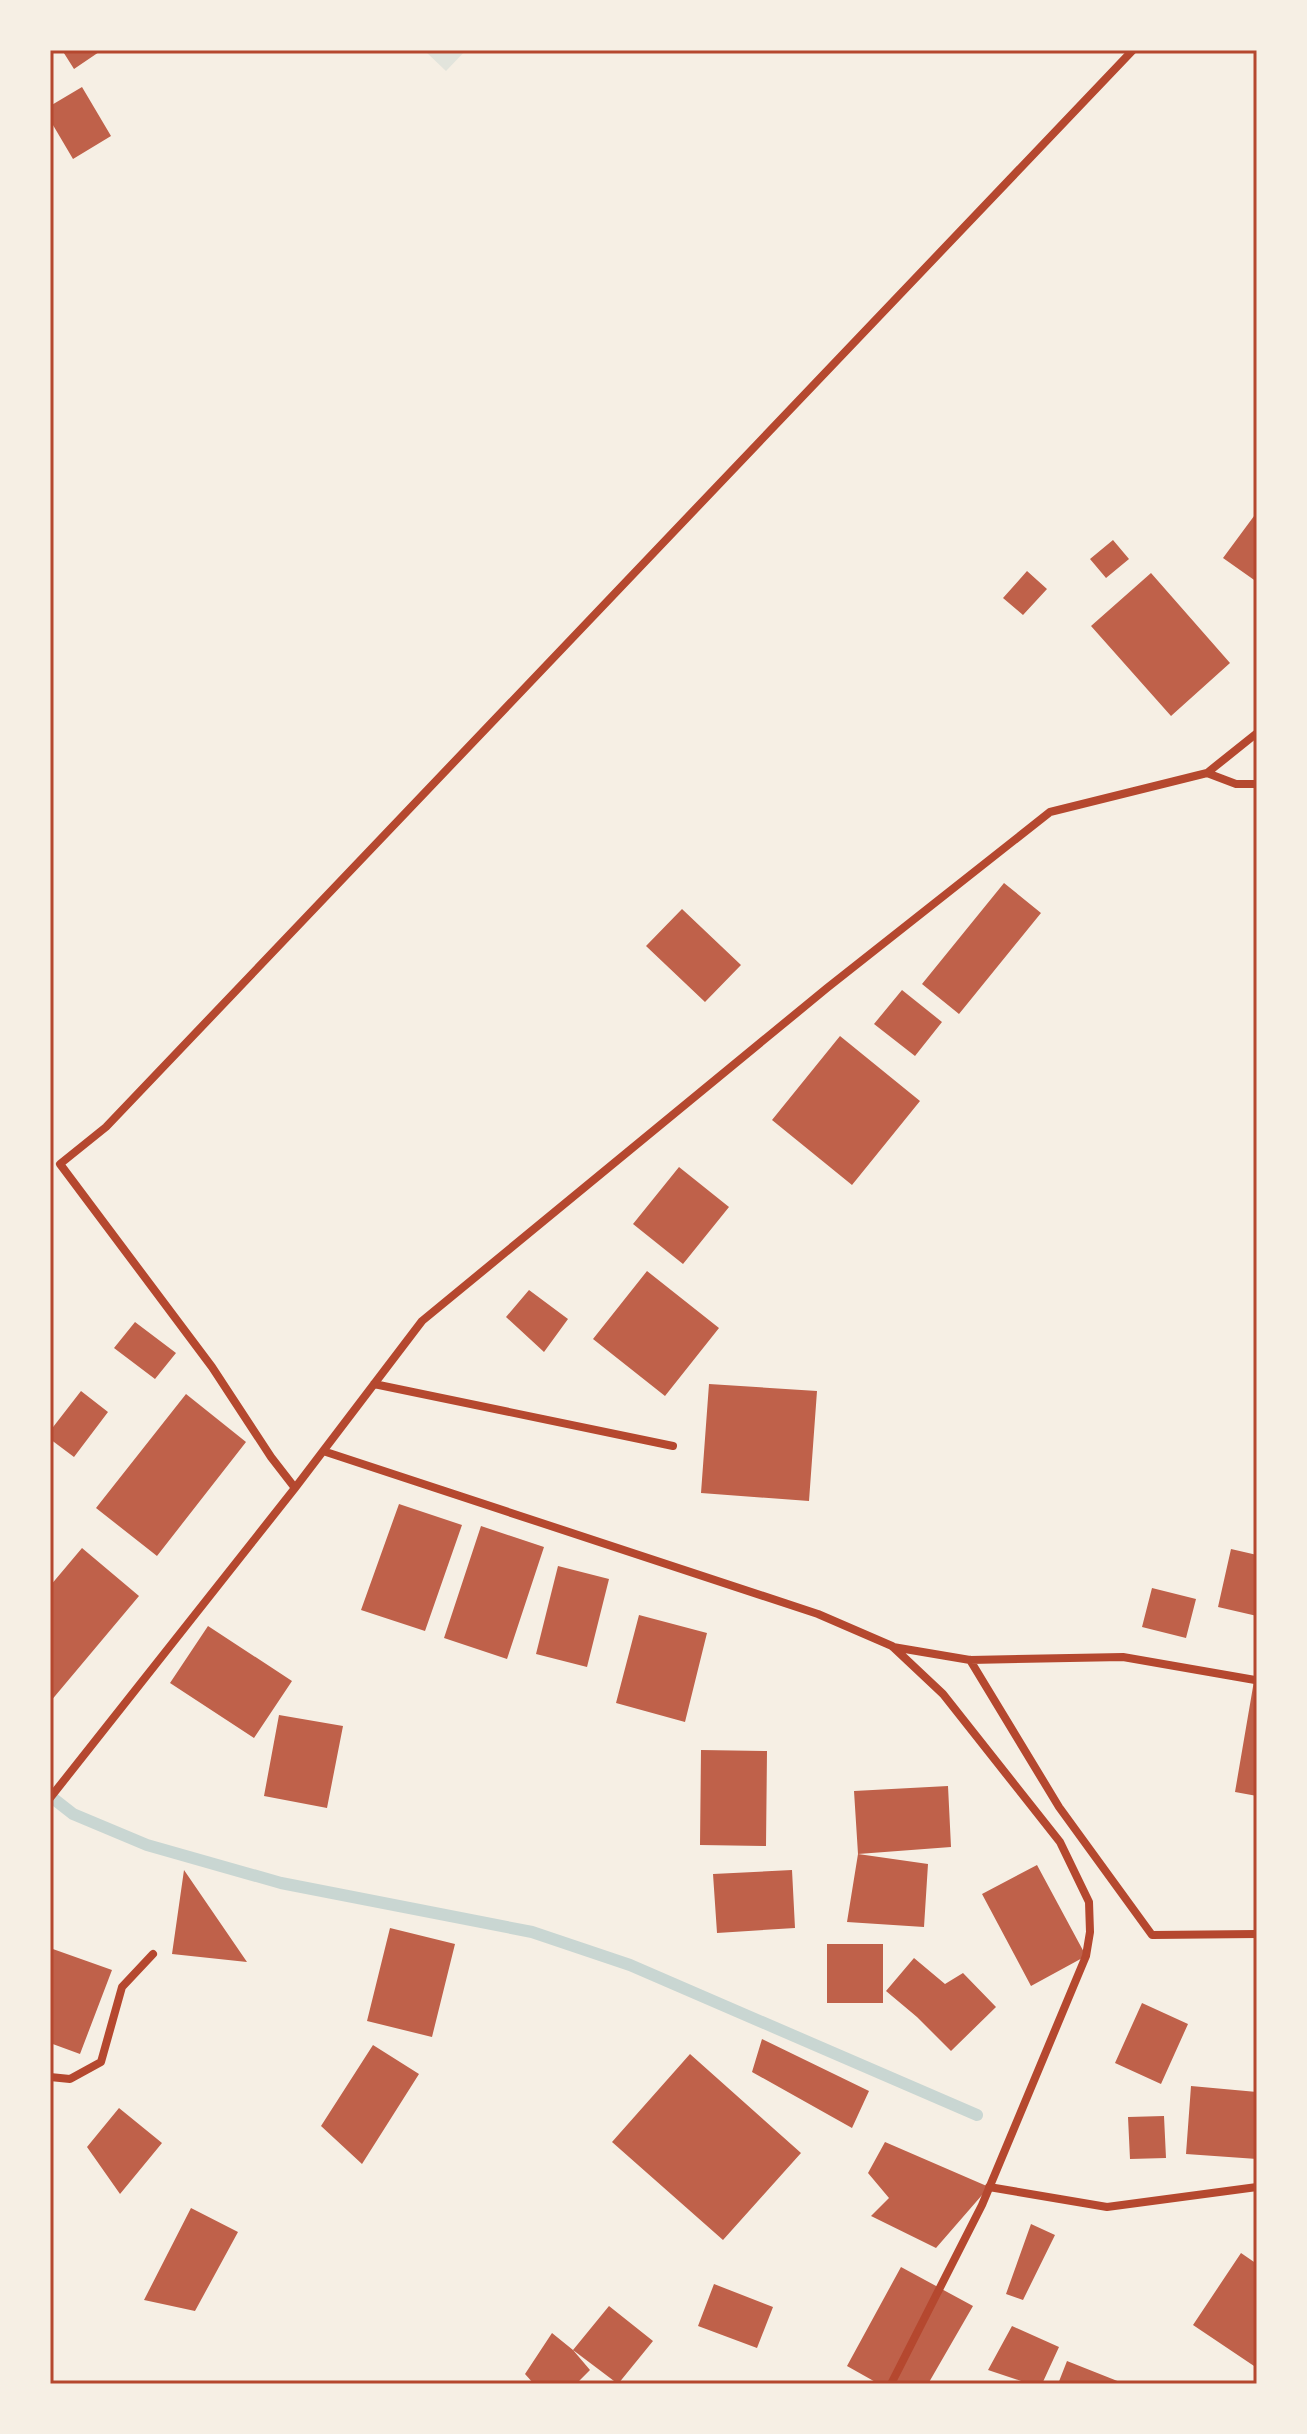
<svg xmlns="http://www.w3.org/2000/svg" width="1307" height="2434" font-family="'Nunito Sans',sans-serif">
  <style>
    .green { fill: #e2e4dc }
    .lines { fill: none; stroke-linecap: round; stroke-linejoin: round }
    .stream { stroke: #c9d6d2; stroke-width: 12 }
    .building { fill: #bf614a }
    .minor { stroke: #b5482f; stroke-width: 8 }
    .neatline { fill: none; stroke: #b5482f; stroke-width: 3 }
  </style>
  <rect width="100%" height="100%" fill="#f6efe4"/>
  <path class="green" d="M424 50H466L446 71Z"/>
  <g class="lines">
    <path class="stream" d="M50 1796 73 1814 147 1845 281 1883 532 1932 630 1965 977 2115"/>
  </g>
  <path class="building" d="M62 50H102L74 69Z
    M82 87 111 136 73 159 50 120V106Z
    M1257 512V582L1223 558Z
    M1113 540 1129 559 1106 578 1090 559Z
    M1027 571 1047 589 1023 615 1003 598Z
    M1151 573 1230 663 1171 716 1091 626Z
    M1004 883 1041 913 959 1014 922 984Z
    M682 909 741 965 705 1002 646 946Z
    M902 990 942 1022 915 1056 874 1024Z
    M840 1036 920 1101 852 1185 772 1120Z
    M679 1167 729 1207 683 1264 633 1224Z
    M647 1271 719 1328 665 1396 593 1339Z
    M529 1290 568 1319 544 1352 506 1317Z
    M135 1322 176 1353 155 1379 114 1348Z
    M709 1384 817 1391 809 1501 701 1493Z
    M81 1391 108 1412 74 1457 50 1439V1431Z
    M186 1394 246 1442 157 1556 96 1508Z
    M399 1504 462 1525 425 1631 361 1610Z
    M481 1526 544 1547 507 1659 444 1638Z
    M82 1548 139 1596 50 1702V1586Z
    M1231 1549 1257 1555V1616L1218 1607Z
    M558 1566 609 1579 587 1667 536 1654Z
    M1152 1588 1196 1599 1186 1638 1142 1627Z
    M639 1615 707 1633 685 1722 616 1703Z
    M208 1626 292 1681 254 1738 170 1683Z
    M1255 1675H1257V1796L1235 1792Z
    M279 1715 343 1726 327 1808 264 1796Z
    M701 1750 767 1751 766 1846 700 1845Z
    M948 1786 951 1847 858 1854 928 1864 924 1927 847 1922 858 1854 854 1791Z
    M1037 1865 1086 1956 1031 1986 982 1894Z
    M184 1870 247 1962 172 1954Z
    M792 1870 795 1928 717 1933 713 1874Z
    M390 1928 455 1944 432 2037 367 2021Z
    M827 1944H883V2003H827Z
    M50 1948 112 1970 80 2054 50 2043Z
    M914 1958 945 1984 963 1973 996 2007 951 2051 917 2017 886 1991Z
    M1142 2003 1188 2024 1161 2084 1115 2063Z
    M762 2039 869 2091 852 2128 752 2072Z
    M373 2045 419 2074 362 2164 321 2126Z
    M690 2054 801 2153 723 2240 612 2142Z
    M1191 2086 1257 2092V2159L1186 2154Z
    M119 2108 162 2143 120 2194 87 2147Z
    M1164 2116 1166 2158 1130 2159 1128 2117Z
    M885 2142 989 2187 936 2248 871 2216 889 2198 868 2173Z
    M191 2208 238 2232 195 2311 144 2300Z
    M1031 2224 1055 2235 1023 2300 1006 2294Z
    M1241 2253 1257 2264V2368L1193 2325Z
    M901 2267 973 2306 928 2384H879L847 2366Z
    M714 2284 773 2307 757 2348 698 2326Z
    M609 2306 653 2341 618 2384 573 2350Z
    M1012 2326 1059 2347 1042 2384H1030L988 2370Z
    M552 2333 573 2350 590 2370 576 2384H534L525 2374Z
    M1067 2361 1125 2384H1058Z"/>
  <g class="lines">
    <path class="minor" d="M1207 773 1236 784H1257
      M374 1384 673 1446
      M323 1451 818 1614 892 1646 943 1694 1060 1842 1089 1902 1090 1932 1086 1956 982 2205 891 2384
      M295 1488 271 1457 212 1367 60 1164 106 1127 1133 50
      M893 1647 970 1660 1123 1657 1255 1680
      M970 1660 1059 1807 1152 1935 1257 1934
      M50 1798 295 1488 422 1321 827 988 1050 812 1207 773 1257 733
      M50 2077 70 2079 101 2062 122 1987 153 1954
      M989 2187 1107 2207 1257 2187"/>
  </g>
  <rect width="1307" height="2434" fill="none" stroke="#f6efe4" stroke-width="104"/>
  <rect x="52" y="52" width="1203" height="2330" class="neatline"/>
</svg>
